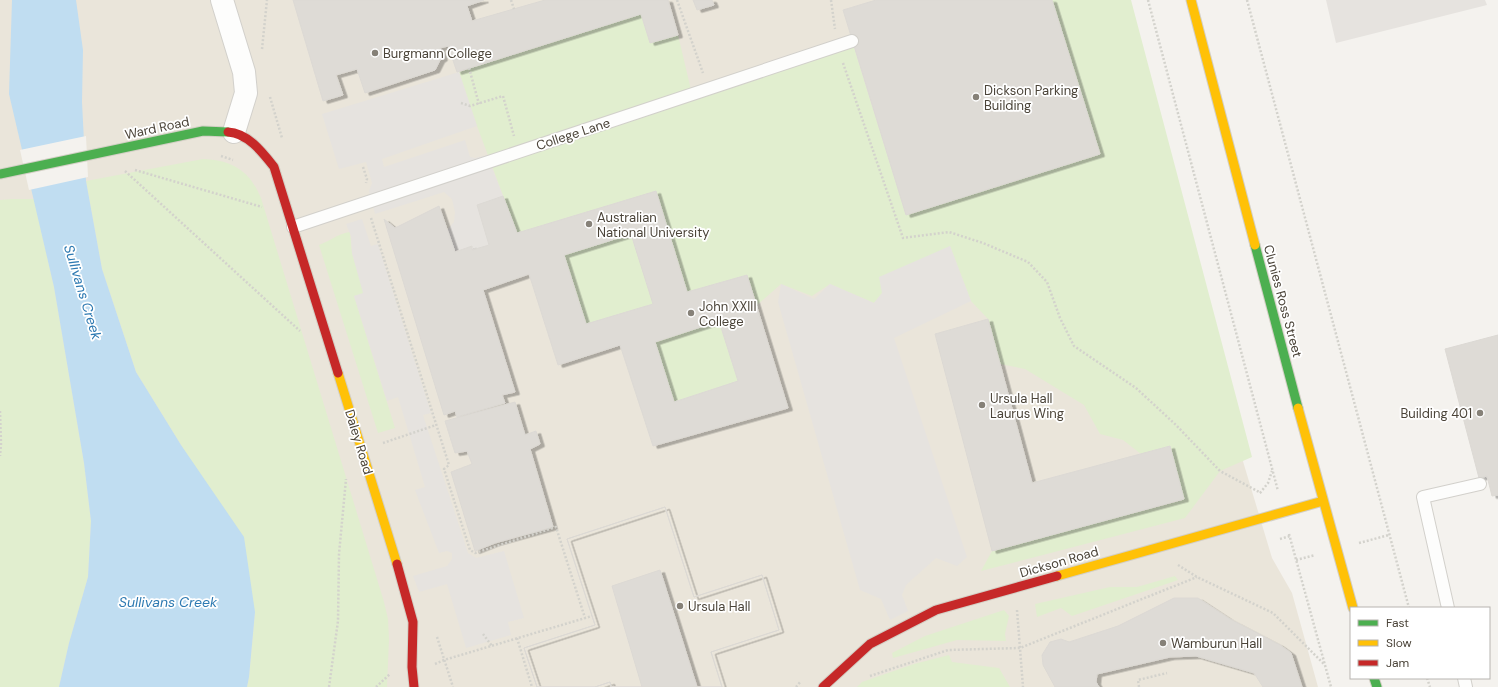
<svg xmlns="http://www.w3.org/2000/svg" width="1498" height="687" font-family="'DM Sans',sans-serif">
  <style>
    .education { fill: #eae5da }
    .green { fill: #e1eecf }
    .parking { fill: #e6e3df }
    .water { fill: #c0ddf1 }
    .pier { fill: #f4f2ee }
    .building { fill: #dedbd6; stroke: #dcd9d4; fill-rule: evenodd; filter: url(#shadow) }
    .lines { fill: none; stroke-linecap: round; stroke-linejoin: round }
    .lane-casing { stroke: #d2d0cb; stroke-width: 14 }
    .street-casing { stroke: #d2d0cb; stroke-width: 24 }
    .fast-casing { stroke: #d3cfc5; stroke-width: 11 }
    .slow-casing { stroke: #d3cfc5; stroke-width: 11 }
    .jam-casing { stroke: #d3cfc5; stroke-width: 11 }
    .path { stroke: #d3d2cc; stroke-width: 2.5; stroke-dasharray: 2 2; stroke-linecap: butt }
    .lane { stroke: #fdfdfc; stroke-width: 12 }
    .street { stroke: #fdfdfc; stroke-width: 22 }
    .fast { stroke: #4caf50; stroke-width: 9 }
    .slow { stroke: #ffc107; stroke-width: 9 }
    .jam { stroke: #c62828; stroke-width: 9 }
    .poi-dot { fill: #868178; stroke: #fff; stroke-width: 1.5 }
    .labels { text-anchor: middle; dominant-baseline: central; stroke-width: 3.5; stroke-linejoin: round; paint-order: stroke }
    .poi-label { font-size: 13px; fill: #4b4439; stroke: #fff; text-anchor: start }
    .street-label { font-size: 13px; fill: #4b4439; stroke: #fff }
    .water-label { font-size: 14px; font-style: italic; fill: #2e7ab2; stroke: #fff }
  </style>
  <defs>
    <filter id="shadow"><feDropShadow dx="4.5" dy="2.5" stdDeviation="0" flood-color="#0004"/></filter>
  </defs>
  <rect width="100%" height="100%" fill="#f4f2ee"/>
  <path class="education" d="M0 0H1117L1239 448 1272 558 1292 593 1318 687H0Z"/>
  <path class="green" d="M1052 0H1131L1252 457 1220 471 1185 518 981 571 992 551 1183 500 1170 446 1141 454 1123 440 1100 434 1084 405 1025 369 1000 364 988 319 971 301 950 246 882 293 874 303 830 284 812 296 781 284 757 305 747 275 687 292 656 191 517 233 477 126 459 72 641 14 650 43 678 35 692 94 852 41 906 215 1100 154Z
    M203 159C232 160 250 171 261 198L384 602 388 619 389 639 387 687H247L249 677 255 612 181 445 136 372 102 269 86 181Z
    M12 199H34L54 287 84 463 91 521 88 577 69 643 59 687H0V200Z
    M350 232 352 253 364 294 354 296 395 428 378 433 319 245C330 241 339 233 350 232Z
    M631 234 653 304 586 324 564 255Z
    M719 321 738 381 674 402 655 342Z
    M1175 576 1178 580 1072 616 1061 608 1037 617 1035 604 1110 587H1137Z
    M1004 610 1009 616 1005 634 1006 641 957 640 893 658 892 653 925 636Z
    M949 655 952 662 999 668 1010 687H857L862 682 914 664Z"/>
  <path class="parking" d="M1326 0H1485L1487 5 1336 43Z
    M459 72 477 126 382 159 384 167 465 140 470 157 475 158 487 155 503 196 489 245 472 250V247L455 252 447 230 454 222 455 212 452 199 444 192 375 214 369 191 372 183 366 162 339 169 322 114Z
    M362 219 371 246 378 244 431 413 423 415 468 553 476 558 504 551 524 618 508 622 511 635 466 648 447 584 419 592 413 576 447 566 452 559V553L447 551 439 553 415 490 425 487 398 397 387 401 354 296 363 293 352 253 351 236 346 224Z
    M950 246 971 301 894 338 967 557 957 566 936 558 906 585 902 595 908 611 890 620 881 599 860 590 778 302 781 284 814 299 830 284 874 303 882 293 879 277Z"/>
  <path class="water" d="M12 0H76L83 50 82 102 86 181 102 269 136 372 181 445 244 537 255 612 249 677 247 687H59L69 643 88 577 91 521 84 463 54 287 9 94Z"/>
  <path class="pier" d="M86 136 88 177 29 190 20 150Z"/>
  <path class="building" d="M293 0H484L467 6 472 21 545 0H668L678 35 650 43 641 14 457 72 448 46 440 48 443 58 440 60 435 70 365 93 357 69 336 75 343 95 323 101Z
    M693 0H712L714 5 697 10Z
    M876 0H1052L1100 154 906 215 843 10Z
    M656 191 687 292 747 275 788 408 653 446 620 345 558 365 529 274 483 290 515 392 502 395 505 403 457 417 455 411 444 415 384 219 395 228 439 206 455 252 472 246V250L489 245 477 205 503 196 517 233ZM631 234 653 304 586 324 564 255ZM719 321 738 381 674 402 655 342Z
    M988 319 1032 483 1170 446 1184 499 992 551 935 334Z
    M1498 335V495L1492 496 1487 476 1479 478 1445 349Z
    M515 402 525 435 536 431 540 444 530 449 553 527 495 543 475 551 451 472 472 464 467 451 455 453 445 421Z
    M665 507 694 597 762 575 779 630 711 652 722 687H697L660 570 612 586 642 687H611L610 682 595 687H537L524 648 595 625 567 539Z
    M665 507 694 597 762 575 779 630 711 652 722 687H611L610 682 595 687H537L524 648 595 625 567 539Z
    M1174 598H1198L1230 619 1280 645 1291 653 1302 687H1263L1254 673 1196 656 1170 657 1097 674 1096 682 1099 687H1055L1043 665 1042 655 1050 642 1061 639 1069 642 1118 626Z"/>
  <g class="lines">
    <defs>
      <path id="lane" d="M293 227 852 41
        M1448 608 1423 497 1480 484
        M1464 678 1466 687"/>
      <path id="street" d="M222 0 244 72 246 93 234 132"/>
      <path id="fast" d="M0 174 203 131 228 132
        M1255 245 1298 408
        M1374 678 1377 687"/>
      <path id="slow" d="M1191 0 1255 245
        M338 373 397 564
        M1298 408 1353 608
        M1057 576 1323 501"/>
      <path id="jam" d="M228 132C248 133 263 153 274 167L338 373
        M397 564 413 622 412 667 414 687
        M823 687 870 644 936 610 1057 576"/>
    </defs>
    <use href="#lane" class="lane-casing"/>
    <use href="#street" class="street-casing"/>
    <use href="#fast" class="fast-casing"/>
    <use href="#slow" class="slow-casing"/>
    <use href="#jam" class="jam-casing"/>
    <path class="path" d="M511 0 514 9
      M677 0 703 73
      M831 0 835 29
      M1148 0 1278 491
      M1247 0 1409 608
      M262 49 267 0
      M843 63 903 238 949 232 983 243 1028 262 1047 282 1060 318 1074 346 1136 388 1176 425 1220 471 1261 493
      M469 68 479 104
      M270 97 282 138
      M461 103 470 106 503 96 514 136
      M221 156 233 160
      M363 167 367 179 366 183
      M135 170 262 207
      M125 171 300 331
      M371 218 449 465 444 469 470 550 475 553 556 527 585 618
      M0 411 1 444 0 456
      M383 443 436 425
      M1260 493 1268 483 1272 471
      M1289 534 1331 687
      M1280 539 1290 536
      M1359 543 1389 535
      M1296 560 1315 555
      M1178 565 1197 577 1273 613 1324 664
      M1017 610 1023 687
      M483 634 492 646
      M437 637 453 687
      M517 638 532 687
      M435 664 444 660 592 616
      M870 676 948 650 1020 648 1197 577
      M1427 678 1430 687
      M329 687 338 621 339 554 346 479
      M376 687 390 674
      M796 687 801 681
      M1139 687 1138 680 1167 673"/>
    <use href="#lane" class="lane"/>
    <use href="#street" class="street"/>
    <use href="#fast" class="fast"/>
    <use href="#slow" class="slow"/>
    <use href="#jam" class="jam"/>
  </g>
  <g class="poi-dot">
    <circle cx="375" cy="53" r="4"/>
    <circle cx="976" cy="97" r="4"/>
    <circle cx="589" cy="224" r="4"/>
    <circle cx="691" cy="313" r="4"/>
    <circle cx="982" cy="405" r="4"/>
    <circle cx="1480" cy="413" r="4"/>
    <circle cx="680" cy="606" r="4"/>
    <circle cx="1163" cy="643" r="4"/>
  </g>
  <g class="labels">
    <g class="poi-label">
      <text x="383" y="53">Burgmann College</text>
      <text x="984" y="90">Dickson Parking<tspan x="984" dy="15">Building</tspan></text>
      <text x="597" y="217">Australian<tspan x="597" dy="15">National University</tspan></text>
      <text x="699" y="306">John XXIII<tspan x="699" dy="15">College</tspan></text>
      <text x="990" y="398">Ursula Hall<tspan x="990" dy="15">Laurus Wing</tspan></text>
      <text x="1472" y="413" text-anchor="end">Building 401</text>
      <text x="688" y="606">Ursula Hall</text>
      <text x="1171" y="643">Wamburun Hall</text>
    </g>
    <g class="street-label">
      <text transform="translate(157 128) rotate(-12)">Ward Road</text>
      <text transform="translate(573 134) rotate(-18)">College Lane</text>
      <text transform="translate(1283 301) rotate(75)">Clunies Ross Street</text>
      <text transform="translate(359 442) rotate(73)">Daley Road</text>
      <text transform="translate(1059 562) rotate(-16)">Dickson Road</text>
    </g>
    <g class="water-label">
      <text transform="translate(83 292) rotate(73)">Sullivans Creek</text>
      <text x="168" y="602">Sullivans Creek</text>
    </g>
  </g>
  <rect x="1350" y="607" width="140" height="72" fill="#ffffff" stroke="#b7b4b0"/>
  <rect x="1358" y="620" width="20" height="6" fill="#4caf50" stroke="#b7b4b0"/>
  <text x="1386" y="627" font-size="12" fill="#4b4439">Fast</text>
  <rect x="1358" y="640" width="20" height="6" fill="#ffc107" stroke="#b7b4b0"/>
  <text x="1386" y="647" font-size="12" fill="#4b4439">Slow</text>
  <rect x="1358" y="660" width="20" height="6" fill="#c62828" stroke="#b7b4b0"/>
  <text x="1386" y="667" font-size="12" fill="#4b4439">Jam</text>
</svg>
